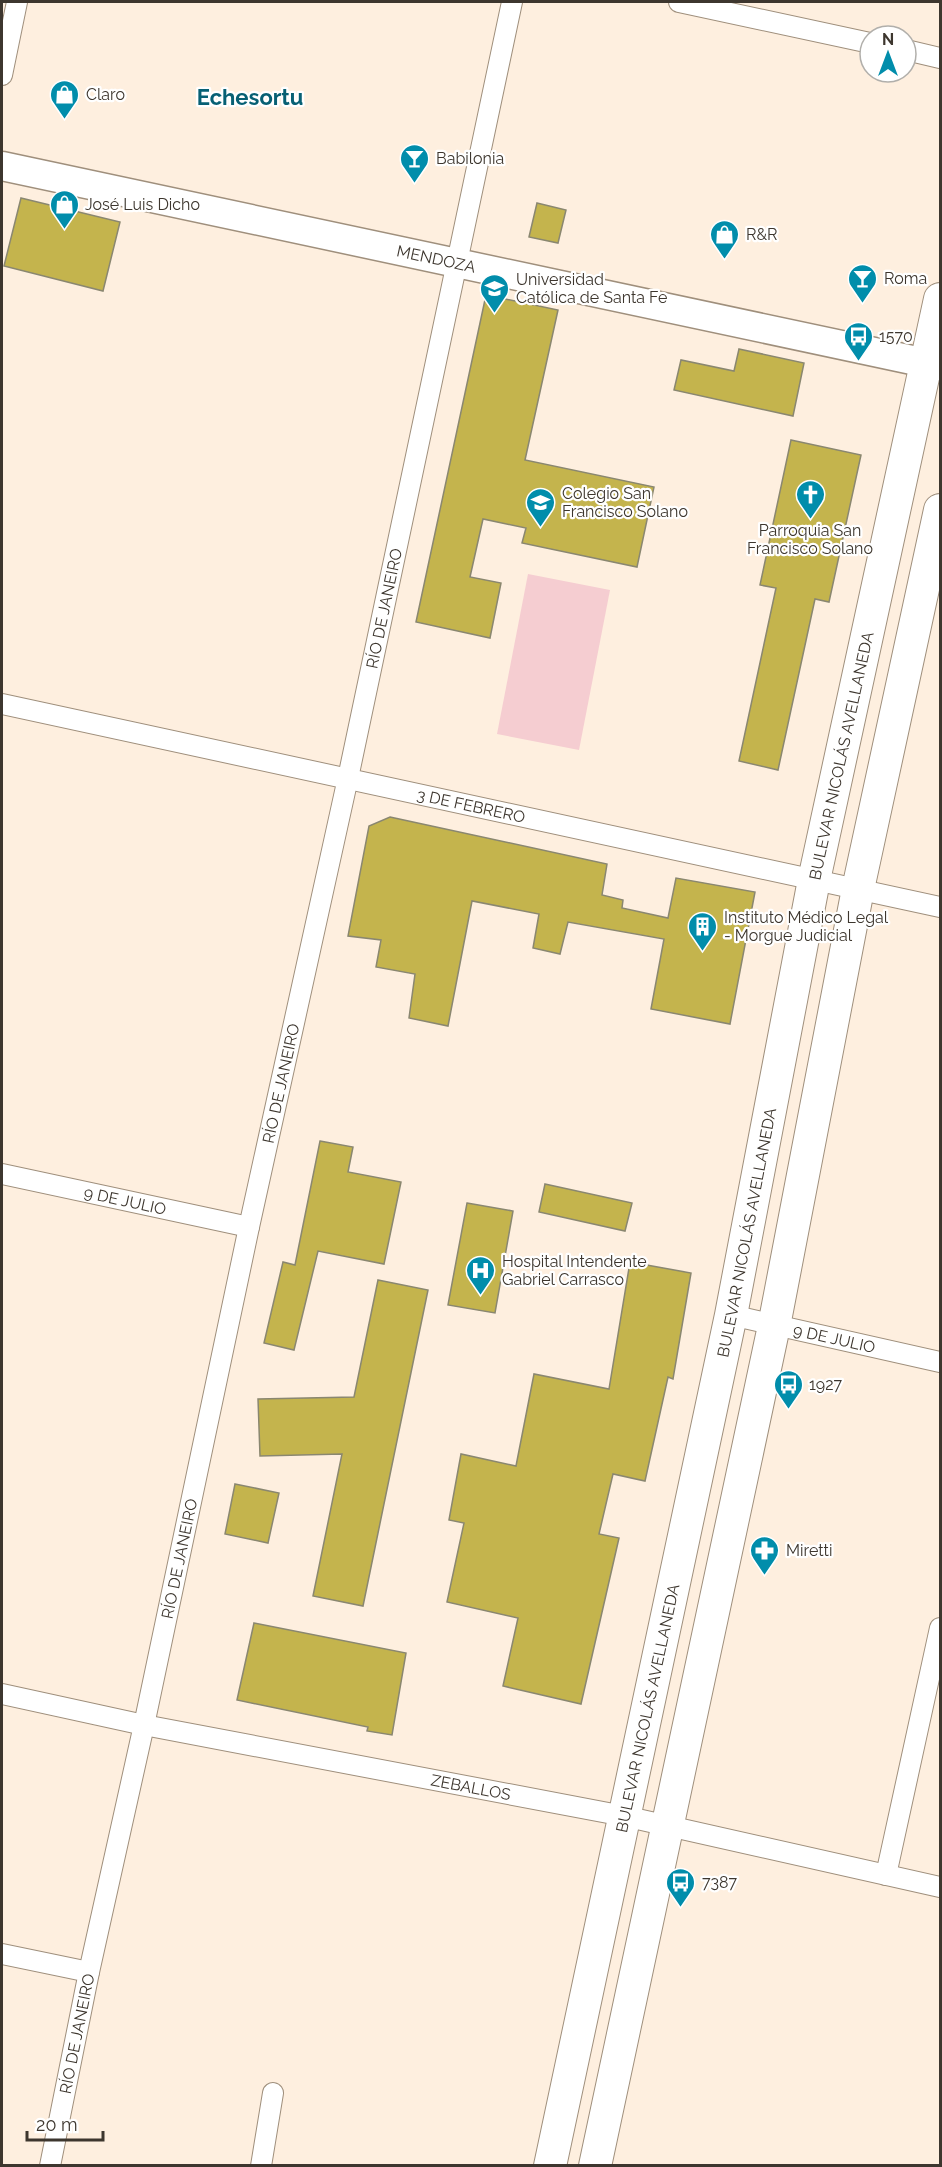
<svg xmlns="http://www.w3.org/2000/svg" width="942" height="2167" font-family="Raleway,sans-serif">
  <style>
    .green { fill: #f5cdd1 }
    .building { fill: #c4b44d; stroke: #8a8770; stroke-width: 1.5 }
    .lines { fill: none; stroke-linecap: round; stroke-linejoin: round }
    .minor-casing { stroke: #9f8f7c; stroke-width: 22 }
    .secondary-casing { stroke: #9f8f7c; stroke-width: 31 }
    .primary-casing { stroke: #9f8f7c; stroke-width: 34 }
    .minor { stroke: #fff; stroke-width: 20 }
    .secondary { stroke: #fff; stroke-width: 28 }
    .primary { stroke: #fff; stroke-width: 32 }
    .labels { text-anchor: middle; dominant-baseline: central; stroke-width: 4.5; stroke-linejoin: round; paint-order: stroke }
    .poi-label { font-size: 16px; fill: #3d362e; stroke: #fff; text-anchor: start }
    .street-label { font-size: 16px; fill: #3d362e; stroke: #fff }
    .district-label { font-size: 22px; font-weight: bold; fill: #076074; stroke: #fff }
  </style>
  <rect width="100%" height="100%" fill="#feefdf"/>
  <path class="green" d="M528 574 610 590 579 750 497 734Z"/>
  <path class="building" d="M21 198 120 222 103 291 4 266Z
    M537 203 566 210 558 243 529 237Z
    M486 295 558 310 525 460 654 487 637 567 522 543 526 528 483 519 470 577 501 583 490 638 416 622Z
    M739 349 804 363 793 416 674 390 681 360 734 371Z
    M791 440 861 455 829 602 815 599 778 770 739 761 776 588 760 585Z
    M390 817 607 864 602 895 623 900 622 908 668 918 676 878 755 892 730 1024 651 1009 664 939 568 922 560 954 533 948 539 914 472 901 448 1026 409 1018 415 974 376 967 381 940 348 936 369 826Z
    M320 1141 353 1147 348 1172 401 1182 384 1264 318 1251 294 1350 264 1343 283 1262 295 1265Z
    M545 1184 632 1203 625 1231 539 1212Z
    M467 1203 513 1211 495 1313 448 1305Z
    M630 1262 691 1273 673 1379 668 1377 645 1481 613 1474 599 1534 619 1538 581 1704 503 1686 518 1618 447 1602 464 1523 449 1520 461 1454 516 1466 534 1374 609 1389Z
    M378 1280 428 1290 363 1606 313 1596 342 1454 260 1456 258 1399 354 1397Z
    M235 1484 279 1493 268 1543 225 1534Z
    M254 1623 406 1653 392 1735 367 1731 368 1727 237 1700Z"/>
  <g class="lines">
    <defs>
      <g id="minor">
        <path d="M679 2 870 43"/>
        <path d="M906 50 940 58"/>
        <path d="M2 75 17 2"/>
        <path id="s1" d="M2 704 940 907"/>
        <path id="s2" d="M2 1174 249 1227"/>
        <path id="s3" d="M731 1315 940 1362"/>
        <path id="s4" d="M2 1694 144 1725 624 1816 940 1887"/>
        <path d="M886 1875 940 1628"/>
        <path d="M2 1954 89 1972"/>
        <path id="s5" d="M50 2166 89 1972 144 1725 249 1227 348 778 512 2"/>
        <path d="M261 2166 273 2093"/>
      </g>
      <g id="secondary">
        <path id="s6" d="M2 166 940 366"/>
      </g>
      <g id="primary">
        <path id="s7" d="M550 2166 731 1315 814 880 940 299"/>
        <path d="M595 2166 774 1326 858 889 940 510"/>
      </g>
    </defs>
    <use href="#minor" class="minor-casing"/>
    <use href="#secondary" class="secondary-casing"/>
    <use href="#primary" class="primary-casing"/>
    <use href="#minor" class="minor"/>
    <use href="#secondary" class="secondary"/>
    <use href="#primary" class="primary"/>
  </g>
  <defs>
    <symbol id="shop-pin" viewBox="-11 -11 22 30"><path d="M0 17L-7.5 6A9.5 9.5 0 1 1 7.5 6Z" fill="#018dab" stroke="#fff"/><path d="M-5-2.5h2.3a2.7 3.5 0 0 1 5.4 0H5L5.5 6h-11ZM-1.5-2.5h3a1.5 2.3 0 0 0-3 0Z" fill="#fff"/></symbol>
    <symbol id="bar-pin" viewBox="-11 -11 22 30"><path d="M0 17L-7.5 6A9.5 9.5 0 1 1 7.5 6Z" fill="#018dab" stroke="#fff"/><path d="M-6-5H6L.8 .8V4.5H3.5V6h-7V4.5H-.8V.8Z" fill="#fff"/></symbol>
    <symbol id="university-pin" viewBox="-11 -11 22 30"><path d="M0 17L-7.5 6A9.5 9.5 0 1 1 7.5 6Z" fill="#018dab" stroke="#fff"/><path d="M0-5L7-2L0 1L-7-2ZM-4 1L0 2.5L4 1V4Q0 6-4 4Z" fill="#fff"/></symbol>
    <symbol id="bus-pin" viewBox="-11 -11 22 30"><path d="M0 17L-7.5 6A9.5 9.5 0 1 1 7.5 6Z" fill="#018dab" stroke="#fff"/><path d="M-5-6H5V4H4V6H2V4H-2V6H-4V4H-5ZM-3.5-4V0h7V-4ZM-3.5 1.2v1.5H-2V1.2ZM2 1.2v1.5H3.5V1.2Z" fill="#fff"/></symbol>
    <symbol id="church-pin" viewBox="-11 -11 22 30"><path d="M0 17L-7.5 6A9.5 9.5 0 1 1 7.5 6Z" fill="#018dab" stroke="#fff"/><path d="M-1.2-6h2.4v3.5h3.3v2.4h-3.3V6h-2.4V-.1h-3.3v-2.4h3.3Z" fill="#fff"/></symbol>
    <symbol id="school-pin" viewBox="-11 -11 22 30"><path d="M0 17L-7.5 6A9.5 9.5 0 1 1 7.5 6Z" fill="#018dab" stroke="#fff"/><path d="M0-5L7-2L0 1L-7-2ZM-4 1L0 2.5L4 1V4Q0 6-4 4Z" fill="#fff"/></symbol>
    <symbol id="building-pin" viewBox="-11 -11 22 30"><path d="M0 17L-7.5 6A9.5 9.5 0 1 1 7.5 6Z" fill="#018dab" stroke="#fff"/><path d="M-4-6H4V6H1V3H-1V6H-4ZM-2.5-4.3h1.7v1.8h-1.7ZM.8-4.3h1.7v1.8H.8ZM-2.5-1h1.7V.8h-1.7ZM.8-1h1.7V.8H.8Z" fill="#fff"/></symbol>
    <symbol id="hospital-pin" viewBox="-11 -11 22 30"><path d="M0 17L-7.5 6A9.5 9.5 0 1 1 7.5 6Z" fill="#018dab" stroke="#fff"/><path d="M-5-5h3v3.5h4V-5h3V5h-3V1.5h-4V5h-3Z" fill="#fff"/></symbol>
    <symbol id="pharmacy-pin" viewBox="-11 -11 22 30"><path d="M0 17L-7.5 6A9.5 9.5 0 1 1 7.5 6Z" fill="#018dab" stroke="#fff"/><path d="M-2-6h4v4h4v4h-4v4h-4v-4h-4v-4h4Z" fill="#fff"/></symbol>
  </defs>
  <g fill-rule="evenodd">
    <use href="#shop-pin" x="48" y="78" width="33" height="45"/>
    <use href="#bar-pin" x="398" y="142" width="33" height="45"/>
    <use href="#shop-pin" x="48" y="188" width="33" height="45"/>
    <use href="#shop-pin" x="708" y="218" width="33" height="45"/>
    <use href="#bar-pin" x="846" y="262" width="33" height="45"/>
    <use href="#university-pin" x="478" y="272" width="33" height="45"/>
    <use href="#bus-pin" x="842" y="320" width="33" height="45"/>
    <use href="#church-pin" x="794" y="478" width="33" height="45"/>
    <use href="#school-pin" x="524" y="486" width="33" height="45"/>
    <use href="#building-pin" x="686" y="910" width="33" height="45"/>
    <use href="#hospital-pin" x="464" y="1254" width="33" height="45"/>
    <use href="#bus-pin" x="772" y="1368" width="33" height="45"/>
    <use href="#pharmacy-pin" x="748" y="1534" width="33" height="45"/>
    <use href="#bus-pin" x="664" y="1866" width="33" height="45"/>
  </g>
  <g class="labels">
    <g class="poi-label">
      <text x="86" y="94">Claro</text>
      <text x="436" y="158">Babilonia</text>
      <text x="85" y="204">José Luis Dicho</text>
      <text x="746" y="234">R&amp;R</text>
      <text x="884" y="278">Roma</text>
      <text x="516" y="279">Universidad<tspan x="516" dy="18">Católica de Santa Fe</tspan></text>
      <text x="879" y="336">1570</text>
      <text x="562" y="493">Colegio San<tspan x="562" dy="18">Francisco Solano</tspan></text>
      <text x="810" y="530" text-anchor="middle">Parroquia San<tspan x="810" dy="18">Francisco Solano</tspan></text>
      <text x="724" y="917">Instituto Médico Legal<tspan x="724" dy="18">- Morgue Judicial</tspan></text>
      <text x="502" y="1261">Hospital Intendente<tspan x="502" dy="18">Gabriel Carrasco</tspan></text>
      <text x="809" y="1384">1927</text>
      <text x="786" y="1550">Miretti</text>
      <text x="702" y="1882">7387</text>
    </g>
    <g class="street-label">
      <text stroke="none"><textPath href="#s6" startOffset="444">MENDOZA</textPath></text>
      <text stroke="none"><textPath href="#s5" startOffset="1593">RÍO DE JANEIRO</textPath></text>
      <text stroke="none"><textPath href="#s7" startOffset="1440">BULEVAR NICOLÁS AVELLANEDA</textPath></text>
      <text stroke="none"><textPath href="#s1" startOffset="480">3 DE FEBRERO</textPath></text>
      <text stroke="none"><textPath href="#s5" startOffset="1107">RÍO DE JANEIRO</textPath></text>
      <text stroke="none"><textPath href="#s2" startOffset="126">9 DE JULIO</textPath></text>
      <text stroke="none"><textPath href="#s7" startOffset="954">BULEVAR NICOLÁS AVELLANEDA</textPath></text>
      <text stroke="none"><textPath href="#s3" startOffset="106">9 DE JULIO</textPath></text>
      <text stroke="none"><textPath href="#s5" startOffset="621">RÍO DE JANEIRO</textPath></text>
      <text stroke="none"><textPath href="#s7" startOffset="468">BULEVAR NICOLÁS AVELLANEDA</textPath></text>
      <text stroke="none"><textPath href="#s4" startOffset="478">ZEBALLOS</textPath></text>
      <text stroke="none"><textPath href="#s5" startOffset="135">RÍO DE JANEIRO</textPath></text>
    </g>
    <g class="district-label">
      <text x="250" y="97">Echesortu</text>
    </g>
  </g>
  <rect width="942" height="2167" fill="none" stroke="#3d362e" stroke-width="6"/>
  <g transform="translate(888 54)"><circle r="28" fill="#ffffff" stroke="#b1afab" stroke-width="1.5"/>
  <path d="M0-4.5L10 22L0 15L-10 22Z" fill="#018dab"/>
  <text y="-9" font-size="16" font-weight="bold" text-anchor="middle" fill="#3d362e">N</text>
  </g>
  <path d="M27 2131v9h76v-9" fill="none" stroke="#3d362e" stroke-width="3"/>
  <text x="36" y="2131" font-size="18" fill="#3d362e" stroke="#ffffff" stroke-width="4.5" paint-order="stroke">20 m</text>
</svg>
